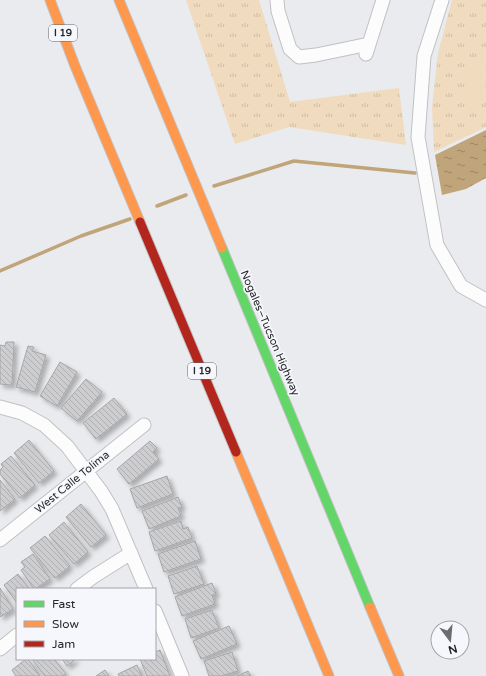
<svg xmlns="http://www.w3.org/2000/svg" width="486" height="676" font-family="'Varela Round',sans-serif">
  <style>
    .grass { fill: url(#grass-tufts) }
    .pitch { fill: #f0dbbe }
    .water { fill: url(#water-ripples) }
    .lines { fill: none; stroke-linecap: round; stroke-linejoin: round }
    .stream { stroke: #c0a47a; stroke-width: 3.5 }
    .building { fill: url(#building-back-hatch); stroke: #a5a6a8; filter: url(#shadow) }
    .street-casing { stroke: #c1c1c3; stroke-width: 15 }
    .fast-casing { stroke: #c1c1c3; stroke-width: 11 }
    .slow-casing { stroke: #c1c1c3; stroke-width: 11 }
    .jam-casing { stroke: #c1c1c3; stroke-width: 11 }
    .street { stroke: #fcfcfc; stroke-width: 13 }
    .fast { stroke: #63d668; stroke-width: 9 }
    .slow { stroke: #ff974d; stroke-width: 9 }
    .jam { stroke: #b3261e; stroke-width: 9 }
    .labels { text-anchor: middle; dominant-baseline: central; stroke-width: 3.5; stroke-linejoin: round; paint-order: stroke }
    .shield { fill: #f6f7fc; stroke: #646568; stroke-width: 1 }
    .shield-label { font-size: 10px; font-weight: bold; fill: #262728 }
    .street-label { font-size: 11px; fill: #262728; stroke: #f6f7fc }
  </style>
  <defs>
    <pattern id="grass-tufts" width="24" height="20" patternUnits="userSpaceOnUse"><rect width="24" height="20" fill="#f0dbbe"/><path d="M3 7l-1-3M5 7V3M7 7l1-3M15 17l-1-3M17 17v-4M19 17l1-3" fill="none" stroke="#cebca3"/></pattern>
    <pattern id="water-ripples" width="26" height="14" patternUnits="userSpaceOnUse"><rect width="26" height="14" fill="#c0a47a"/><path d="M2 4q2-2 4 0t4 0M15 11q2-2 4 0t4 0" fill="none" stroke="#9c8664"/></pattern>
    <pattern id="building-back-hatch" width="6" height="6" patternUnits="userSpaceOnUse"><rect width="6" height="6" fill="#cdcdd0"/><path d="M-1 5l2 2M0 0l6 6M5-1l2 2" fill="none" stroke="#b0b0b3"/></pattern>
    <filter id="shadow"><feDropShadow dx="3.5" dy="3.5" stdDeviation="2" flood-color="#0004"/></filter>
  </defs>
  <rect width="100%" height="100%" fill="#eaebee"/>
  <path class="grass" d="M186 0H259L290 102 399 88 406 145 289 127 235 144Z
    M452 0H486V127L434 152 432 107 438 53Z"/>
  <path class="pitch" d="M467 62H486L485 103H466Z"/>
  <path class="water" d="M486 130V178L466 189 442 195 435 155Z"/>
  <g class="lines">
    <path class="stream" d="M214 186 294 161 415 173
      M157 206 186 195
      M0 271 81 236 130 219"/>
  </g>
  <path class="building" d="M6 342H14L12 385 0 384V345L5 346Z
    M28 346 34 347 32 351 46 355 35 392 16 387Z
    M60 362 77 372 57 406 40 396Z
    M86 379 102 392 77 421 61 408Z
    M114 398 127 414 96 439 83 423Z
    M29 440 54 471 39 483 14 453Z
    M150 441 157 448 153 452 159 459 129 484 117 469Z
    M11 456 35 485 20 498 0 474V470L3 467 1 464Z
    M167 476 173 494 137 508 130 489Z
    M0 480 15 499 0 511Z
    M178 497 182 507 178 508 181 516 149 529 142 511Z
    M81 504 106 535 91 547 66 517Z
    M181 521 183 529 188 527 192 538 155 551 149 532Z
    M64 522 88 552 74 564 49 535Z
    M45 536 70 566 55 578 30 548Z
    M195 541 201 559 164 572 158 554Z
    M33 554 50 579 35 589H34L21 570 25 567 21 562Z
    M197 566 204 584 174 594 168 576Z
    M18 574 29 589H17V603L4 585Z
    M212 583 216 594 212 595 215 604 182 616 175 597Z
    M0 588 13 609 0 617Z
    M212 610 219 628 191 638 185 619Z
    M229 626 237 644 201 659 193 641Z
    M160 650 170 676H147L140 659H155V652Z
    M232 652 238 671 221 676H209L204 661Z
    M26 659H28L40 676H16L12 670Z
    M32 659H54L66 674 63 676H45Z
    M62 659H76L67 666Z
    M137 665 142 676H119L118 674Z
    M105 670 109 676H96Z
    M248 671 251 676H237Z"/>
  <g class="lines">
    <defs>
      <path id="street" d="M277 0 278 11 290 49 299 57 316 55 369 44
        M442 0 424 56 418 137 437 245 461 286 486 300
        M366 54 383 0
        M0 407 22 413 44 425 67 446 101 491 112 509 146 589
        M0 540 144 425
        M77 589 93 577 131 553
        M155 611 182 676
        M0 649 17 635"/>
      <path id="fast" d="M222 248 370 607"/>
      <path id="slow" d="M50 0 75 66 140 222
        M119 0 222 248
        M236 452 329 676
        M370 607 399 676"/>
      <path id="jam" d="M140 222 236 452"/>
    </defs>
    <use href="#street" class="street-casing"/>
    <use href="#fast" class="fast-casing"/>
    <use href="#slow" class="slow-casing"/>
    <use href="#jam" class="jam-casing"/>
    <use href="#street" class="street"/>
    <use href="#fast" class="fast"/>
    <use href="#slow" class="slow"/>
    <use href="#jam" class="jam"/>
  </g>
  <g class="labels">
    <g class="shield">
      <rect x="49" y="25" width="28" height="16" rx="3"/>
      <rect x="188" y="363" width="28" height="16" rx="3"/>
    </g>
    <g class="shield-label">
      <text x="63" y="33">I 19</text>
      <text x="202" y="371">I 19</text>
    </g>
    <g class="street-label">
      <text transform="translate(270 333) rotate(67)">Nogales–Tucson Highway</text>
      <text transform="translate(72 482) rotate(-39)">West Calle Tolima</text>
    </g>
  </g>
  <rect x="16" y="588" width="140" height="72" fill="#f6f7fc" stroke="#a3a4a7"/>
  <rect x="24" y="601" width="20" height="6" fill="#63d668" stroke="#a3a4a7"/>
  <text x="52" y="608" font-size="12" fill="#262728">Fast</text>
  <rect x="24" y="621" width="20" height="6" fill="#ff974d" stroke="#a3a4a7"/>
  <text x="52" y="628" font-size="12" fill="#262728">Slow</text>
  <rect x="24" y="641" width="20" height="6" fill="#b3261e" stroke="#a3a4a7"/>
  <text x="52" y="648" font-size="12" fill="#262728">Jam</text>
  <g transform="translate(450 640) rotate(164)"><circle r="19" fill="#f6f7fc" stroke="#a3a4a7"/>
  <path d="M0-3L7 15L0 10L-7 15Z" fill="#6b6c6d"/>
  <text y="-6" font-size="11" font-weight="bold" text-anchor="middle" fill="#262728">N</text>
  </g>
</svg>
